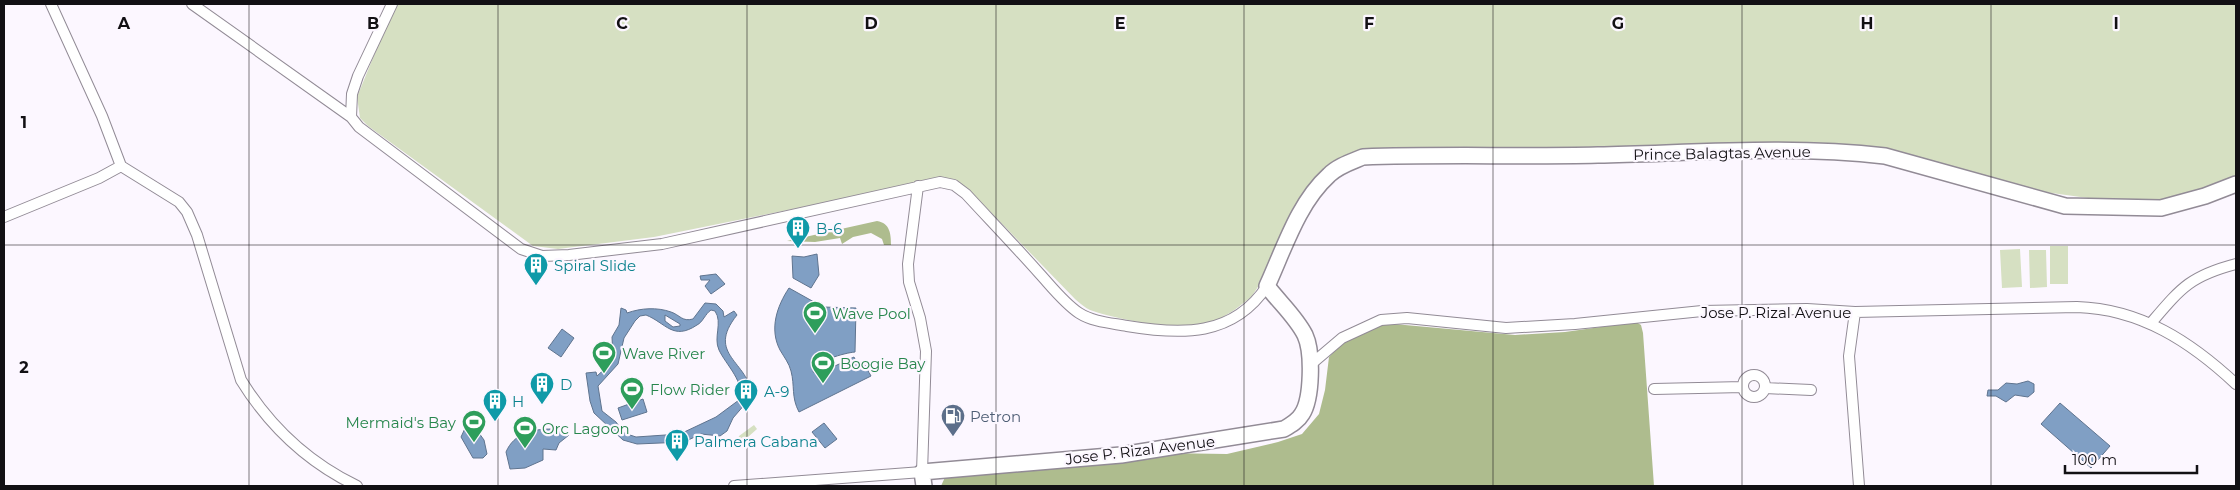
<svg xmlns="http://www.w3.org/2000/svg" width="2240" height="490" font-family="Montserrat,sans-serif">
  <style>
    .green { fill: #d6e0c2 }
    .forest { fill: #aebc8e }
    .water { fill: #809fc4; stroke: #5f748f; fill-rule: evenodd }
    .lines { fill: none; stroke-linecap: round; stroke-linejoin: round }
    .minor-casing { stroke: #928b96; stroke-width: 12 }
    .secondary-casing { stroke: #928b96; stroke-width: 18 }
    .minor { stroke: #fff; stroke-width: 10 }
    .secondary { stroke: #fff; stroke-width: 15 }
    .grid { fill: none; stroke: #121014; stroke-width: 1; stroke-opacity: 0.55 }
    .labels { text-anchor: middle; dominant-baseline: central; stroke-width: 4.5; stroke-linejoin: round; paint-order: stroke }
    .street-label { font-size: 15px; fill: #121014; stroke: #fcf7ff }
    .culture-label { font-size: 15px; fill: #0d838f; stroke: #fcf7ff; text-anchor: start }
    .leisure-label { font-size: 15px; fill: #27864d; stroke: #fcf7ff; text-anchor: start }
    .service-label { font-size: 15px; fill: #4e5e75; stroke: #fcf7ff; text-anchor: start }
    .grid-label { font-size: 16px; text-anchor: middle; font-weight: bold; fill: #121014; stroke: #fcf7ff; stroke-width: 4.5; stroke-linejoin: round; paint-order: stroke }
  </style>
  <rect width="100%" height="100%" fill="#fcf7ff"/>
  <path class="green" d="M395 4H2236V176L2197 191 2158 202 2095 199 2024 189 1887 149 1863 145 1375 151 1339 162 1252 296C1235 311 1213 326 1188 328 1170 329 1108 317 1090 310 1085 308 1080 303 1075 299L973 194 926 182 654 237 558 249 533 246 368 126 360 118 357 97Z
    M2050 246H2068V284H2050Z
    M2020 249 2022 287 2002 288 2000 250Z
    M2029 250H2046L2047 287 2030 288Z
    M754 425 757 429 748 437 738 439 739 436Z"/>
  <path class="forest" d="M877 221C890 223 891 234 891 245H884L882 239 871 233 853 237 842 244 840 238 815 242 787 241Z
    M1636 322 1641 325 1643 333 1654 486H941L946 475 1162 453 1227 454 1278 442 1302 434 1319 414 1325 390 1329 357 1343 342 1383 323 1515 335 1565 332Z"/>
  <path class="water" d="M817 254 819 275 811 288 793 278 792 256 804 257Z
    M716 274 725 284 711 294 705 286 710 280H701L700 276Z
    M789 288 823 307 856 308 855 352C844 353 815 361 813 372L818 374 854 357 859 367 865 365 871 376 799 412C791 397 795 386 791 371 789 363 784 357 780 350 769 329 777 306 789 288Z
    M705 303 716 304 723 311 724 317 734 311 737 315C705 355 749 361 752 396L733 418 727 431 720 436 701 434 684 442 637 444 623 440 594 413 590 401 586 373 596 372 597 376 609 365 613 357 612 337 619 325 621 308 626 310 627 313C641 308 657 307 671 312 680 315 682 322 693 319ZM711 310 715 311C723 323 713 337 719 350 726 365 746 383 739 400L716 417 680 434 636 437 624 433 616 422 602 411 598 386 618 364 624 338 635 321 640 316 646 315C666 323 673 341 697 325 703 322 705 314 711 310ZM665 315 680 324V326L673 327 665 321Z
    M562 329 574 338 561 357 548 348Z
    M2028 381 2034 384V392L2028 397 2015 395 2006 402 1996 396H1987L1988 390H1998L2006 383 2017 384Z
    M643 399 647 412 622 420 618 408Z
    M2060 403 2110 446 2091 468 2041 424Z
    M471 422 484 440 487 454 483 458H473L461 437 467 424Z
    M824 423 837 439 825 448 812 432Z
    M552 429 569 435 559 443 556 450 543 449V460L525 468 510 469 506 452C514 433 533 429 552 429Z"/>
  <g class="lines">
    <defs>
      <path id="minor" d="M51 4 102 116 121 166 179 202 187 212 197 235 241 380C270 427 307 462 357 486
        M192 4 351 117
        M392 4 358 76 352 94 351 117 359 127 521 249 542 256 569 255 662 244 940 182 954 185 966 194C990 220 1015 246 1039 273 1051 286 1064 303 1079 313 1093 322 1111 323 1127 326 1181 335 1233 337 1267 286
        M4 217 99 178 121 166
        M1855 312 1849 356 1859 486
        M2151 323C2181 288 2190 276 2236 264
        M1309 366 1342 338 1381 320 1407 318 1506 328 1575 324 1702 311 1807 309 1855 312 2077 307C2141 309 2191 342 2236 384
        M1743 386a11 11 0 1 1 22 0a11 11 0 1 1-22 0Z
        M1765 388 1811 390
        M1654 389 1743 387
        M734 486 922 472 926 351 920 318 909 282 908 264 918 186"/>
      <path id="secondary" d="M924 486 922 472 1121 455 1284 429C1291 425 1298 421 1302 414 1312 399 1313 352 1305 335 1296 317 1279 302 1267 286 1284 249 1298 203 1329 175 1338 166 1351 162 1363 157 1441 154 1519 157 1598 155 1693 153 1790 145 1885 156L2065 206 2161 208 2205 196 2236 184"/>
    </defs>
    <use href="#minor" class="minor-casing"/>
    <use href="#secondary" class="secondary-casing"/>
    <use href="#minor" class="minor"/>
    <use href="#secondary" class="secondary"/>
  </g>
  <path class="grid" d="M249 4V486M498 4V486M747 4V486M996 4V486M1244 4V486M1493 4V486M1742 4V486M1991 4V486M4 245H2236"/>
  <defs>
    <symbol id="building-pin" viewBox="-11 -11 22 30"><path d="M0 17L-7.5 6A9.5 9.5 0 1 1 7.5 6Z" fill="#0f9aa8" stroke="#fcf7ff"/><path d="M-4-6H4V6H1V3H-1V6H-4ZM-2.5-4.3h1.7v1.8h-1.7ZM.8-4.3h1.7v1.8H.8ZM-2.5-1h1.7V.8h-1.7ZM.8-1h1.7V.8H.8Z" fill="#fff"/></symbol>
    <symbol id="stadium-pin" viewBox="-11 -11 22 30"><path d="M0 17L-7.5 6A9.5 9.5 0 1 1 7.5 6Z" fill="#2e9e5b" stroke="#fcf7ff"/><path d="M0-5a6.5 5 0 1 0 0 10a6.5 5 0 1 0 0-10ZM-3.5-1.8h7v3.6h-7Z" fill="#fff"/></symbol>
    <symbol id="fuel-pin" viewBox="-11 -11 22 30"><path d="M0 17L-7.5 6A9.5 9.5 0 1 1 7.5 6Z" fill="#5c6f8a" stroke="#fcf7ff"/><path d="M-5.5-6h7V0h2V4h1.3V-2.5L3-4.5l.8-.8L6-3V5H2.5V1h-1V6h-7ZM-4.2-4.7v3.2H.2V-4.7Z" fill="#fff"/></symbol>
  </defs>
  <g fill-rule="evenodd">
    <use href="#building-pin" x="784" y="214" width="28" height="38"/>
    <use href="#building-pin" x="522" y="251" width="28" height="38"/>
    <use href="#stadium-pin" x="801" y="299" width="28" height="38"/>
    <use href="#stadium-pin" x="590" y="339" width="28" height="38"/>
    <use href="#stadium-pin" x="809" y="349" width="28" height="38"/>
    <use href="#building-pin" x="528" y="370" width="28" height="38"/>
    <use href="#stadium-pin" x="618" y="375" width="28" height="38"/>
    <use href="#building-pin" x="732" y="377" width="28" height="38"/>
    <use href="#building-pin" x="481" y="387" width="28" height="38"/>
    <use href="#fuel-pin" x="939" y="402" width="28" height="38"/>
    <use href="#stadium-pin" x="460" y="408" width="28" height="38"/>
    <use href="#stadium-pin" x="511" y="414" width="28" height="38"/>
    <use href="#building-pin" x="663" y="427" width="28" height="38"/>
  </g>
  <g class="labels">
    <g class="street-label">
      <text transform="translate(1722 153) rotate(-1)">Prince Balagtas Avenue</text>
      <text x="1776" y="312">Jose P. Rizal Avenue</text>
      <text transform="translate(1140 450) rotate(-7)">Jose P. Rizal Avenue</text>
    </g>
    <g class="culture-label">
      <text x="816" y="228">B-6</text>
      <text x="554" y="265">Spiral Slide</text>
      <text x="560" y="384">D</text>
      <text x="764" y="391">A-9</text>
      <text x="512" y="401">H</text>
      <text x="694" y="441">Palmera Cabana</text>
    </g>
    <g class="leisure-label">
      <text x="832" y="313">Wave Pool</text>
      <text x="622" y="353">Wave River</text>
      <text x="840" y="363">Boogie Bay</text>
      <text x="650" y="389">Flow Rider</text>
      <text x="456" y="422" text-anchor="end">Mermaid's Bay</text>
      <text x="542" y="428">Orc Lagoon</text>
    </g>
    <g class="service-label">
      <text x="970" y="416">Petron</text>
    </g>
  </g>
  <g class="grid-label">
    <text x="124" y="29">A</text>
    <text x="373" y="29">B</text>
    <text x="622" y="29">C</text>
    <text x="871" y="29">D</text>
    <text x="1120" y="29">E</text>
    <text x="1369" y="29">F</text>
    <text x="1618" y="29">G</text>
    <text x="1867" y="29">H</text>
    <text x="2116" y="29">I</text>
    <text x="24" y="128">1</text>
    <text x="24" y="373">2</text>
  </g>
  <rect width="2240" height="490" fill="none" stroke="#121014" stroke-width="10"/>
  <path d="M2065 465v8h132v-8" fill="none" stroke="#121014" stroke-width="2.5"/>
  <text x="2072" y="465" font-size="15" fill="#121014" stroke="#fcf7ff" stroke-width="4" paint-order="stroke">100 m</text>
</svg>
